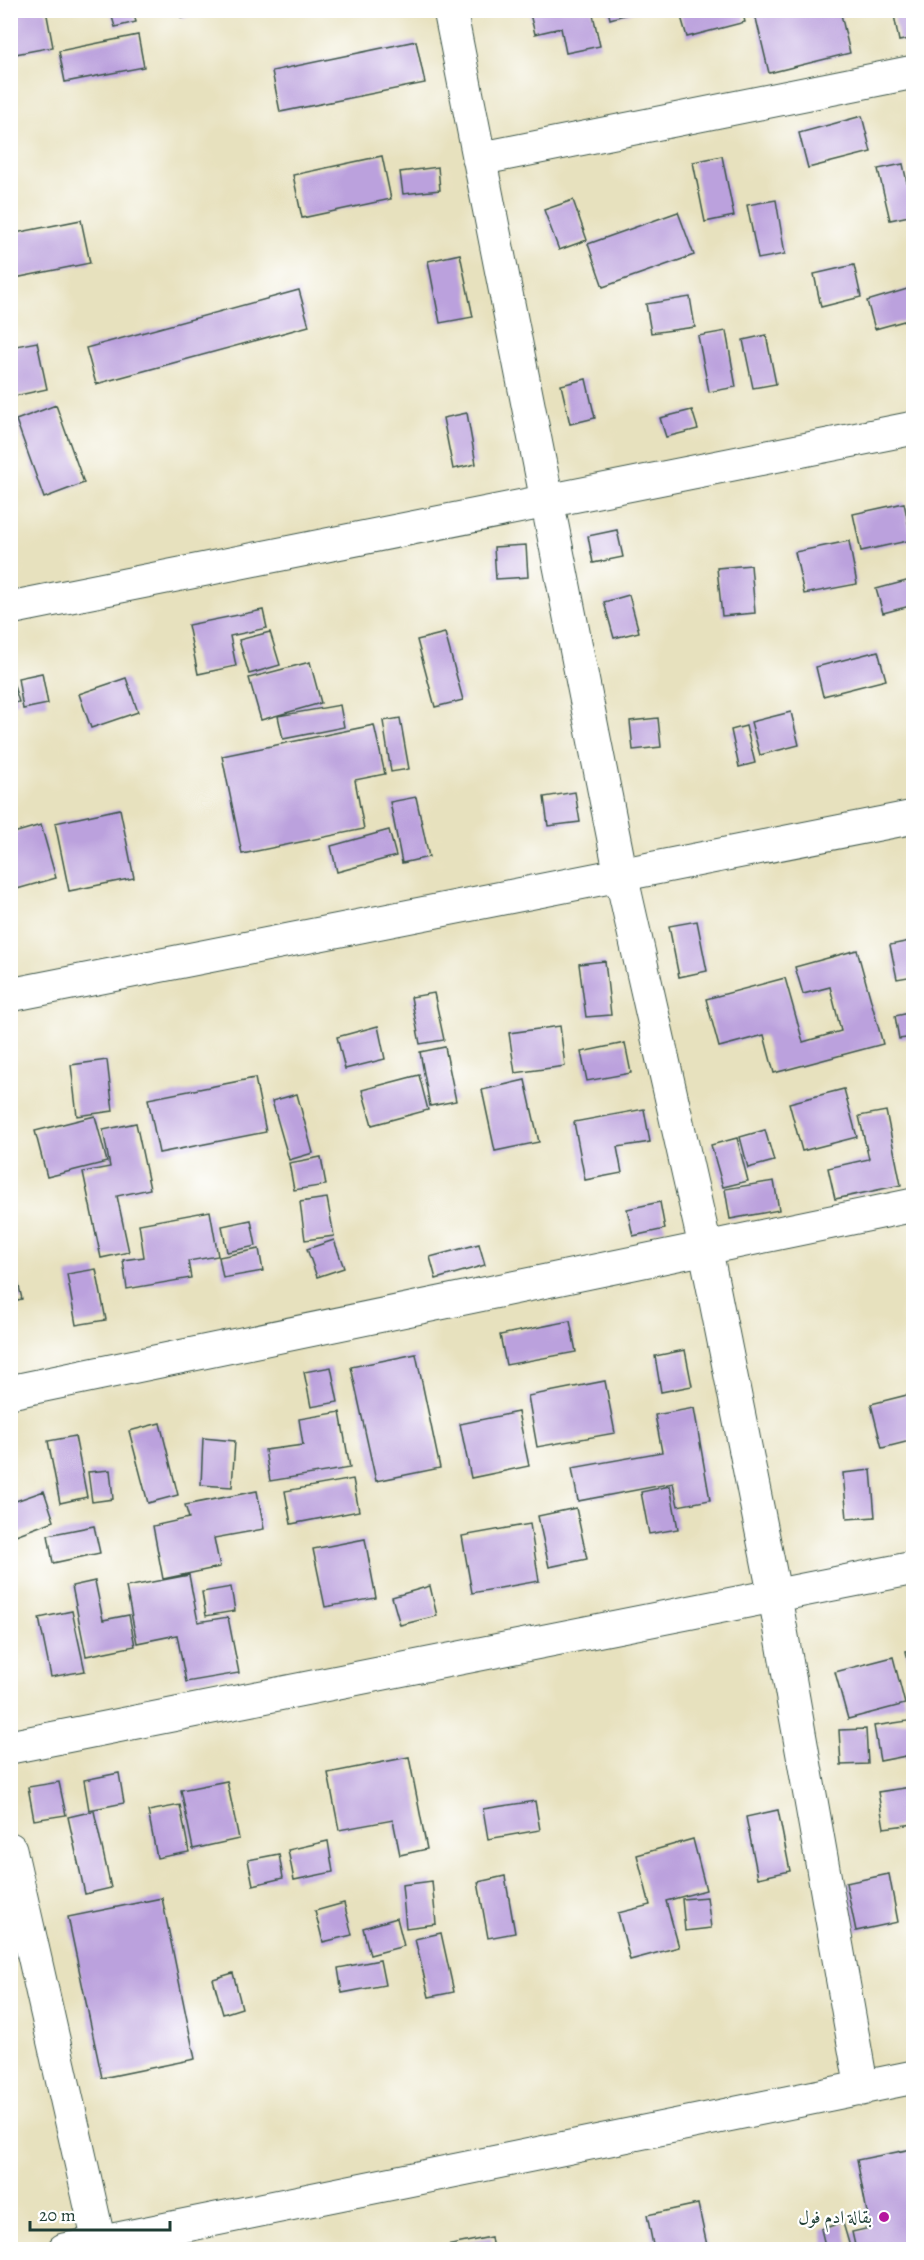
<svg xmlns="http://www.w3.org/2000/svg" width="924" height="2260" font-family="Alegreya,Amiri,serif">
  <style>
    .building { fill: #bba1dd }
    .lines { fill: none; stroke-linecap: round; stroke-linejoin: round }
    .minor-casing { stroke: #3d5649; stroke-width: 35 }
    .minor { stroke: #fff; stroke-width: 33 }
    .poi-dot { fill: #b5179e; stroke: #fff; stroke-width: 2 }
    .labels { text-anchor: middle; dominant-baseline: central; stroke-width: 4.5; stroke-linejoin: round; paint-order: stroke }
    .poi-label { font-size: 18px; fill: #1f3d34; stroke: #fff; text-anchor: end }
  </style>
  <rect width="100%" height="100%" fill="#fff"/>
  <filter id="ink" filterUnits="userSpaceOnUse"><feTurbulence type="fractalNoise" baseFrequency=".0167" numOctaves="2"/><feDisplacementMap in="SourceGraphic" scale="12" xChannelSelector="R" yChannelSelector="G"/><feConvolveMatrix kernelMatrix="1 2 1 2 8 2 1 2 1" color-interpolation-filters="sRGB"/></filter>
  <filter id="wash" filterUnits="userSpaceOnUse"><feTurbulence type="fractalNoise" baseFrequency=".008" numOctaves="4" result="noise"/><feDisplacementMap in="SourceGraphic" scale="24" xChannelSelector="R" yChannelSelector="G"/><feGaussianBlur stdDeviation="1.35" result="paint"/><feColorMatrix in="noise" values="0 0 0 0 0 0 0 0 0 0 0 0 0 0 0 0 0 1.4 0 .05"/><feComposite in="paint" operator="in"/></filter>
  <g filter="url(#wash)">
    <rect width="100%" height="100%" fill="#e7e1be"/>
    <g id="blocks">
      <path class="building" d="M10 10H46L53 47 10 55Z
        M110 10H133L136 22 115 27Z
        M179 10H211V12L181 18Z
        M529 10H592L600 46 566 53 561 28 535 34Z
        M608 10H638V11L610 19Z
        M679 10H742L745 22 687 37Z
        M754 10H840L850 53 769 73Z
        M893 10H914V38L899 41Z
        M138 35 144 67 65 82 59 51Z
        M416 41 425 83 280 112 272 71Z
        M862 116 871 152 808 168 799 133Z
        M382 156 391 199 302 218 293 175Z
        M722 156 734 216 705 222 693 162Z
        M903 164 914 215 890 220 878 169Z
        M438 167 440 190 403 194 400 172Z
        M573 200 587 240 559 250 544 210Z
        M776 200 785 254 758 259 747 205Z
        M678 212 694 255 603 287 588 244Z
        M81 220 90 263 10 279V234Z
        M460 254 473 317 440 323 428 261Z
        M854 265 861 297 821 307 814 274Z
        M914 287V349H913L904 321 875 329 867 301Z
        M299 290 309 326 96 384 86 348Z
        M690 297 695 327 651 333 646 304Z
        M726 331 736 387 709 392 698 336Z
        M766 335 776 384 753 388 743 340Z
        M37 342 47 389 10 397V347Z
        M586 379 595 418 570 424 561 385Z
        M56 405 84 483 44 498 16 420Z
        M692 410 698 429 666 437 660 418Z
        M467 413 476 464 453 469 443 418Z
        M904 503 912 540 861 551 853 514Z
        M617 530 623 557 593 563 588 536Z
        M849 541 857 584 804 594 795 552Z
        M526 545 528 577 496 579 494 547Z
        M751 565 755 613 722 616 717 568Z
        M914 579V605L883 613 876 589Z
        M629 595 639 632 614 638 604 602Z
        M263 610 267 628 230 636 236 666 198 674 188 625Z
        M270 632 280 665 249 674 239 640Z
        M445 633 463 700 435 707 417 640Z
        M878 651 886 680 823 696 816 667Z
        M310 662 321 703 261 720 249 678Z
        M10 673 19 702 10 704Z
        M42 673 48 704 23 709 18 678Z
        M126 678 138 712 91 728 79 694Z
        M340 705 344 727 283 739 278 716Z
        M791 712 799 745 760 755 751 722Z
        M400 718 409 769 391 772 383 721Z
        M658 718 661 747 633 750 630 721Z
        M374 725 385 774 355 780 364 829 242 854 222 756Z
        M746 726 755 763 739 767 731 730Z
        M10 728 16 749 10 750Z
        M575 792 580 822 548 826 544 797Z
        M416 797 429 857 402 863 390 802Z
        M120 809 134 878 69 891 55 823Z
        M41 825 56 878 10 891V834Z
        M389 830 396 856 337 872 331 846Z
        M697 921 707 971 679 977 669 926Z
        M910 941 914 976 897 979 890 945Z
        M857 950 883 1044 774 1073 764 1035 719 1047 706 999 785 978 803 1042 841 1031 830 987 803 994 795 967Z
        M605 961 611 1015 586 1017 579 964Z
        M434 993 444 1040 420 1044 411 997Z
        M914 1012V1037L899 1039 895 1016Z
        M378 1026 385 1059 345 1069 337 1037Z
        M560 1026 565 1066 515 1073 509 1033Z
        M625 1043 631 1073 587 1081 581 1052Z
        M445 1047 456 1101 430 1106 420 1052Z
        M107 1060 113 1111 77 1116 71 1065Z
        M419 1075 428 1110 372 1125 362 1090Z
        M255 1078 266 1132 159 1153 148 1099Z
        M525 1080 539 1142 495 1151 482 1090Z
        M844 1089 857 1137 802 1151 789 1103Z
        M297 1094 313 1153 289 1160 272 1101Z
        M644 1109 650 1142 617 1147 622 1173 585 1180 574 1122Z
        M886 1111 901 1185 835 1199 828 1168 869 1159 859 1116Z
        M95 1116 107 1162 47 1177 35 1131Z
        M136 1123 150 1189 117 1196 129 1252 101 1258 83 1172 110 1167 103 1130Z
        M765 1130 774 1161 748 1168 740 1137Z
        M737 1138 748 1181 723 1187 711 1145Z
        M321 1157 326 1185 294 1190 289 1163Z
        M774 1181 779 1210 730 1219 725 1189Z
        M327 1198 334 1236 305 1240 300 1202Z
        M660 1202 665 1229 633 1236 627 1209Z
        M210 1211 218 1256 188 1261 191 1278 127 1289 123 1260 144 1257 139 1224Z
        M251 1220 256 1246 227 1252 222 1226Z
        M334 1240 344 1268 317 1277 307 1249Z
        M479 1244 485 1265 436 1279 430 1257Z
        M10 1249 22 1299 10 1302Z
        M259 1249 263 1271 223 1278 219 1257Z
        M96 1269 106 1320 76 1325 67 1274Z
        M570 1321 576 1352 506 1365 500 1335Z
        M685 1350 692 1386 661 1392 655 1356Z
        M416 1354 440 1468 376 1481 351 1367Z
        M331 1367 338 1402 311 1407 304 1372Z
        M605 1381 615 1433 537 1447 528 1396Z
        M911 1394 914 1406V1440L882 1448 871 1404Z
        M694 1408 710 1500 678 1506 673 1483 578 1501 572 1468 662 1452 655 1415Z
        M340 1412 350 1468 270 1481 265 1450 303 1445 299 1419Z
        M518 1412 529 1466 471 1478 460 1424Z
        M160 1423 178 1495 148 1503 129 1431Z
        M75 1436 87 1497 60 1503 48 1441Z
        M203 1438 235 1441 232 1487 201 1485Z
        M110 1470 113 1499 92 1502 88 1472Z
        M871 1470 875 1517 847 1519 843 1473Z
        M353 1479 359 1511 291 1524 285 1491Z
        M670 1486 678 1529 649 1534 641 1492Z
        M44 1491 54 1521 13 1536 10 1528V1503Z
        M257 1491 264 1529 214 1538 220 1567 163 1579 153 1526 189 1518 185 1505Z
        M576 1508 587 1559 549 1567 538 1516Z
        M530 1524 539 1581 472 1593 462 1536Z
        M94 1526 100 1553 53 1563 48 1535Z
        M365 1539 376 1598 325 1607 313 1549Z
        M189 1575 198 1622 228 1617 239 1673 186 1682 177 1635 137 1643 126 1587Z
        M95 1581 103 1620 129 1615 135 1646 86 1656 72 1586Z
        M430 1586 437 1616 400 1625 392 1597Z
        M231 1587 235 1611 206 1616 202 1592Z
        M72 1611 85 1671 51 1677 39 1618Z
        M914 1650V1683H912L906 1651Z
        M893 1657 905 1704 848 1719 835 1672Z
        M914 1720V1824L884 1828 878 1792 911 1787 906 1756 880 1761 874 1726Z
        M866 1729 868 1764 841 1765 839 1730Z
        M409 1757 427 1849 400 1855 393 1820 339 1830 328 1773Z
        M119 1773 124 1803 89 1810 84 1780Z
        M227 1781 239 1839 193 1849 181 1790Z
        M59 1782 66 1815 34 1820 28 1787Z
        M535 1801 540 1830 488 1839 483 1809Z
        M180 1805 189 1852 157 1858 148 1811Z
        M778 1810 790 1871 758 1878 746 1817Z
        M94 1811 111 1888 85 1894 68 1817Z
        M693 1839 706 1890 666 1901 679 1947 630 1960 618 1913 650 1905 637 1855Z
        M328 1841 333 1872 294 1880 288 1850Z
        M279 1854 283 1878 253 1885 248 1860Z
        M889 1874 898 1922 856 1931 846 1883Z
        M505 1876 515 1933 488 1938 478 1882Z
        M432 1881 436 1924 406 1928 402 1885Z
        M707 1897 711 1928 685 1931 682 1899Z
        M162 1898 195 2059 102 2078 68 1917Z
        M344 1903 352 1935 323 1942 315 1911Z
        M397 1918 404 1946 370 1955 363 1928Z
        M441 1933 454 1992 429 1997 415 1939Z
        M380 1960 385 1985 342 1993 338 1968Z
        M233 1973 242 2008 223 2014 213 1979Z
        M912 2149 914 2250H856L852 2232 870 2228 857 2160Z
        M698 2204 708 2250H654L647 2215Z
        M843 2223 851 2250H826L821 2229Z
        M491 2237 493 2250H441V2247Z
        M816 2243 817 2250H795V2249Z"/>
    </g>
  </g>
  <g filter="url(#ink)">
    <use href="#blocks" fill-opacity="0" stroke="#3d5649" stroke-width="1.5"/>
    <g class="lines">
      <defs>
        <path id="minor" d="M450 10 621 875 705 1246 775 1597 862 2089
          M479 159 914 72
          M10 608 914 428
          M10 995 914 817
          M10 1392 914 1205
          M10 1747 914 1568
          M10 1849 99 2242
          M64 2250 914 2077"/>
      </defs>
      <use href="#minor" class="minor-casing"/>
      <use href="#minor" class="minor"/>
    </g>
  </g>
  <circle class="poi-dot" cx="884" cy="2217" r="6"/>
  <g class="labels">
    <g class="poi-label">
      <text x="872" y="2217">بقالة ادم فول</text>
    </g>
  </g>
  <rect width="924" height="2260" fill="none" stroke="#fff" stroke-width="36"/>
  <path d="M30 2221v9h140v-9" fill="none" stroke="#1f3d34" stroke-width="3"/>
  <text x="39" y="2221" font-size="18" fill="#1f3d34" stroke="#ffffff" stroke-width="4.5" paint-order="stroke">20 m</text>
</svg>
